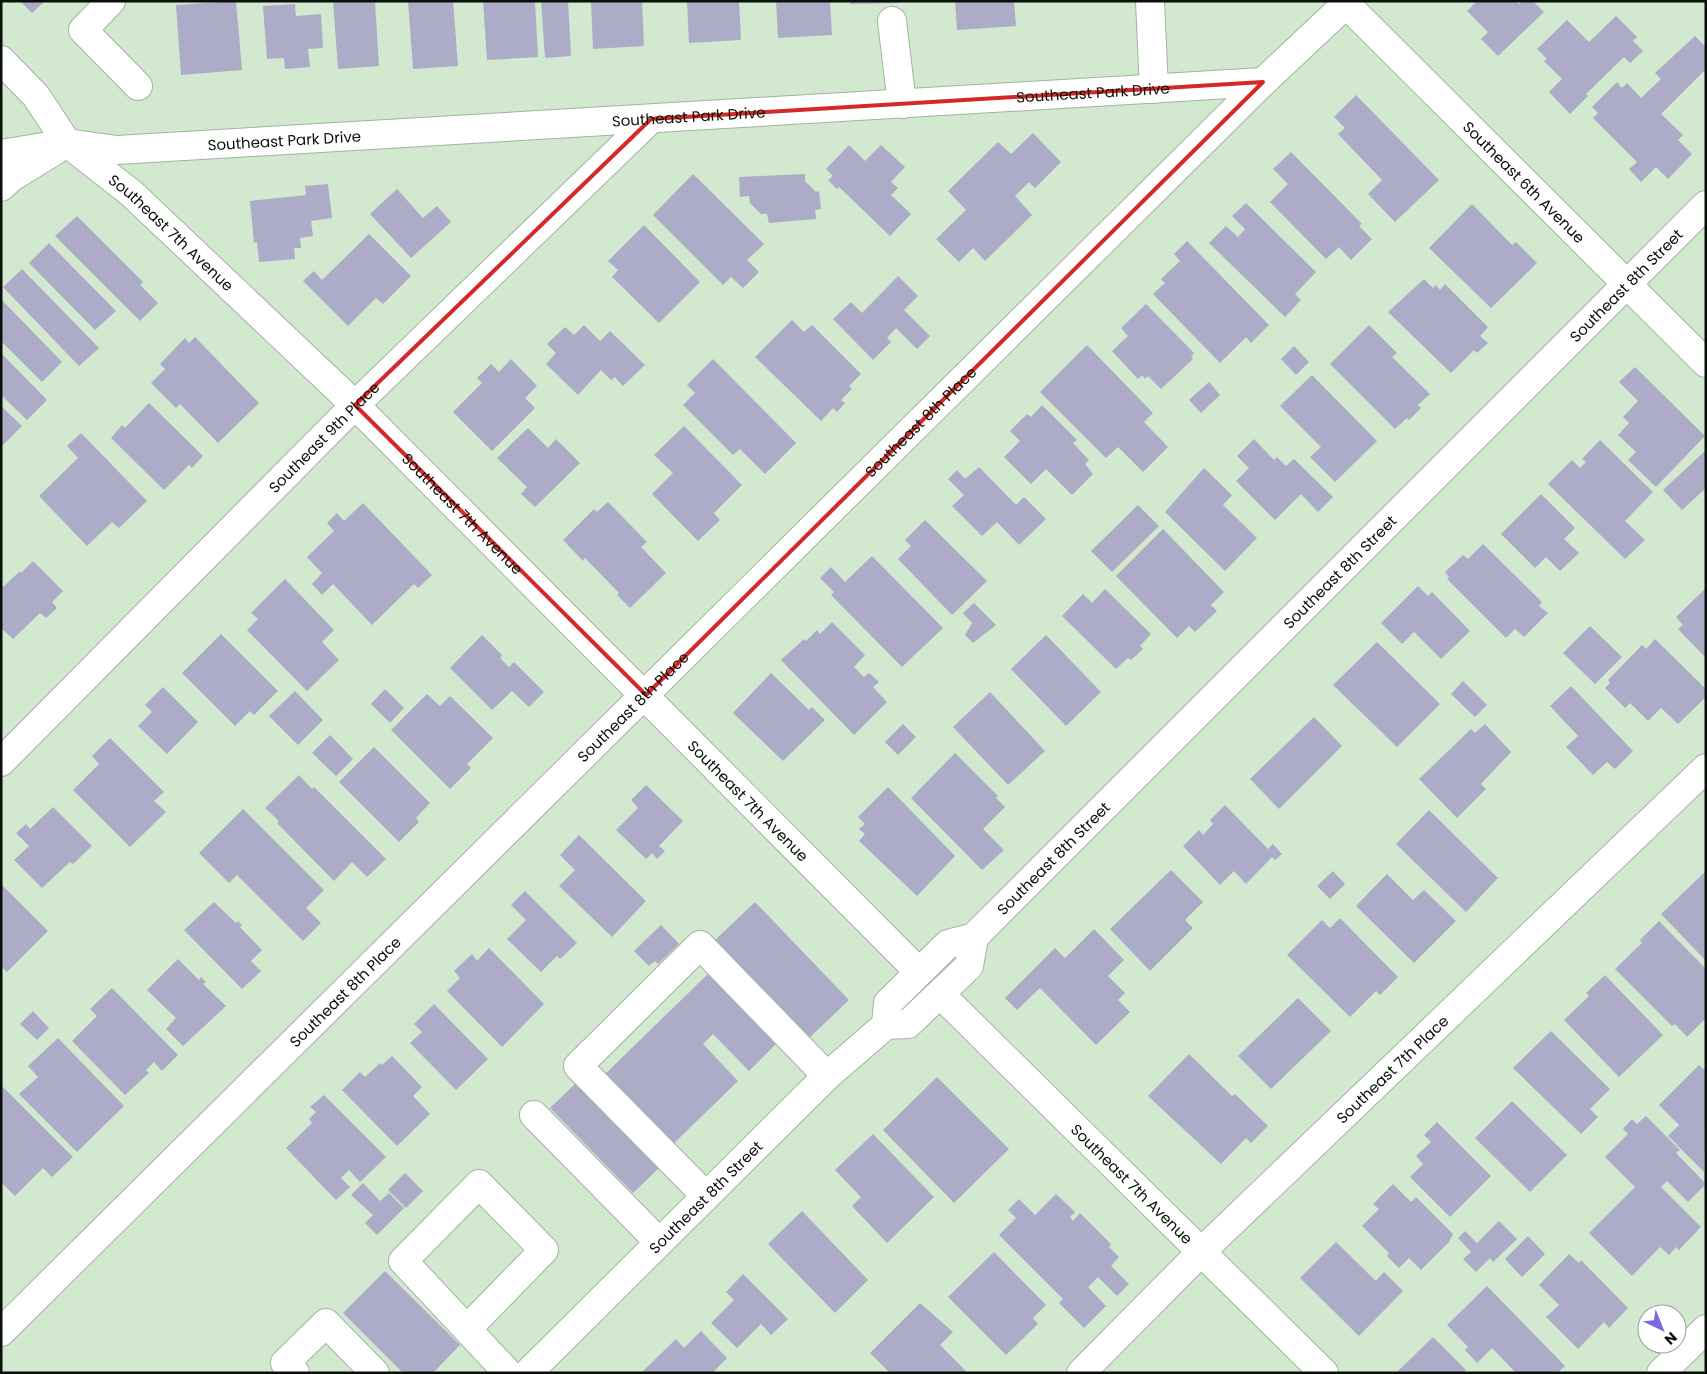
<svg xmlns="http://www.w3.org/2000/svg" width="1707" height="1374" font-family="Poppins,sans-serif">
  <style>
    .building { fill: #acacc8 }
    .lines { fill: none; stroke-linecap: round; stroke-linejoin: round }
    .minor-casing { stroke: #a0b59e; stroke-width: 30 }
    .minor { stroke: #fff; stroke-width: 28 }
    .marked { fill: none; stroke: #d62828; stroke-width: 4; stroke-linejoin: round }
    .labels { text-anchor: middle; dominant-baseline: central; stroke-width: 5; stroke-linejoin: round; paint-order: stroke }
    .street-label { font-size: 15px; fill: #091008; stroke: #fff }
  </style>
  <rect width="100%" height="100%" fill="#d2e8cf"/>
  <path class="building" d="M20 1H45L32 13Z
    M236 1 242 70 181 75 176 5Z
    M333 1H375L379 66 338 69Z
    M408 1H453L458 66 413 69Z
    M483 1H535L538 57 487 60Z
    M541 1H568L571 56 545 58Z
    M591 1H642L644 46 593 49Z
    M687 1H739L741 40 689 43Z
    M776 1H830L832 35 778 38Z
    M850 1H899V3L850 4Z
    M955 1H1014L1016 26 957 30Z
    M1477 1H1516L1519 4 1522 1H1533L1544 12 1498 56 1481 39 1488 32 1467 11Z
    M295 4 296 16 321 14 323 48 308 49 310 67 285 69 284 58 267 59 263 6Z
    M1616 16 1637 37 1633 41 1643 51 1630 63 1624 57 1586 94 1588 96 1570 114 1549 92 1562 79 1544 61 1547 59 1537 49 1567 20 1589 42Z
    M1695 36 1706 47V69L1661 114 1683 135 1678 140 1692 154 1668 179 1656 167 1641 182 1629 169 1637 162 1593 118 1598 113 1592 107 1617 82 1622 88 1627 83 1641 98 1661 79 1655 73Z
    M1356 95 1439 180 1395 222 1368 194 1382 180 1338 134 1345 128 1334 117Z
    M1033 133 1061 162 1035 188 1029 182 1015 196 1032 215 985 261 973 248 959 262 936 239 966 210 948 191 998 142 1011 154Z
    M849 145 865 161 881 145 905 167 891 182 898 188 891 195 911 214 890 236 839 187 837 189 828 180 833 176 826 169Z
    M1291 152 1362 224 1359 226 1372 239 1351 260 1339 247 1326 259 1270 202 1288 184 1273 169Z
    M693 174 764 244 747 260 759 272 743 288 731 277 723 285 653 215Z
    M805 174V181L816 192 819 191 821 209 815 210 816 219 769 223 767 214H761L750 203 749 196 740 197 739 177Z
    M328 184 332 218 311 221 313 236 300 238 301 248H294L295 259 259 262 257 242 254 243 250 201 306 195 305 186Z
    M397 189 423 218 437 206 451 222 411 258 370 214Z
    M1246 203 1316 272 1295 294 1301 300 1285 317 1209 243 1226 226 1238 237 1245 229 1232 216Z
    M1472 204 1512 245 1516 242 1537 263 1491 308 1429 248Z
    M77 216 143 282 140 285 158 303 140 321 55 236Z
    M644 225 700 282 659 323 612 277 618 270 608 261Z
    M369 234 411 276 383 304 376 298 348 326 303 281 314 271 322 280Z
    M1187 241 1269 325 1251 343 1246 337 1220 363 1153 294 1165 283 1161 279 1180 261 1174 254Z
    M49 243 116 311 95 330 29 263Z
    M22 269 99 348 79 366 3 287Z
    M898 276 918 296 904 310 930 336 917 349 896 328 887 338 891 342 873 360 833 319 851 302 862 313Z
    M1424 279 1433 288 1436 285 1440 290 1445 284 1488 327 1480 336 1488 343 1477 353 1474 350 1451 373 1388 312Z
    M1 299 62 362 42 382 1 341Z
    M1146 304 1194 353 1191 357 1193 359 1161 389 1148 376 1145 379 1142 375 1138 379 1112 351 1128 336 1121 328Z
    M792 320 804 332 812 325 861 374 849 386 852 389 841 400 845 403 837 412 833 408 821 421 755 357Z
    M584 325 600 341 610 331 645 365 623 386 615 377 611 380 601 370 578 395 546 364 556 353 547 344 565 327 574 335Z
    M1369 325 1397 353 1392 357 1430 394 1418 405 1421 408 1409 420 1407 418 1395 429 1330 364Z
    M195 337 259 403 218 443 180 404 176 408 151 383 165 369 160 364 185 338 189 343Z
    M1087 345 1153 413 1144 422 1168 447 1143 472 1118 447 1106 458 1040 392Z
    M1294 346 1309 362 1296 375 1281 359Z
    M1 353 47 400 27 420 1 395Z
    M511 359 537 386 525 398 535 408 492 451 453 412 482 383 477 378 491 364 499 372Z
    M713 359 796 443 765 474 740 449 733 455 683 405 695 393 687 385Z
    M1635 367 1705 436 1656 487 1628 460 1636 452 1618 435 1629 423 1623 417 1638 401 1619 382Z
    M1312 375 1377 441 1335 482 1310 457 1321 447 1280 406Z
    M1209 382 1220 395 1201 413 1189 400Z
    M149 403 203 456 192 468 189 465 164 490 111 438 122 425 125 428Z
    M1042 405 1077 440 1073 443 1089 460 1085 464 1093 474 1072 495 1046 469 1031 484 1004 457 1020 441 1010 431 1027 414 1031 417Z
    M1 406 22 426 1 447Z
    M684 426 742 485 714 513 720 520 698 541 652 494 673 473 654 455Z
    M528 428 548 448 556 439 580 463 535 507 521 494 527 487 497 458Z
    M81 433 147 501 119 528 112 522 87 546 39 496 78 458 67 446Z
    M1254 439 1274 460 1277 457 1286 466 1294 459 1333 497 1318 512 1301 494 1275 520 1236 481 1249 468 1237 456Z
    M1600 440 1653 492 1625 521 1645 540 1625 559 1548 484 1572 460 1580 468 1586 462 1582 459Z
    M1706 450V488L1682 510 1663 490Z
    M979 467 1016 505 1024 497 1046 519 1019 545 997 522 982 536 952 506 964 495 948 479 957 470 965 479Z
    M1204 468 1232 495 1223 505 1257 538 1225 571 1165 512Z
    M1541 494 1575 528 1564 539 1579 553 1560 571 1546 557 1535 568 1501 534Z
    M608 502 647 542 641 547 666 573 630 608 617 595 619 593 585 558 583 561 563 540 594 509 597 512Z
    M363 503 432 575 418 588 414 584 372 625 333 584 322 595 312 584 322 573 307 557 334 531 327 523 337 513 344 521Z
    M1138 505 1159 526 1112 572 1091 551Z
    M925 520 987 581 952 615 898 559 911 546 905 540Z
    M1163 529 1224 592 1211 605 1217 611 1195 632 1189 626 1177 638 1116 576Z
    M1483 544 1542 602 1539 606 1548 613 1524 637 1515 629 1506 638 1447 579 1449 577 1445 572 1463 555 1468 559Z
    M872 556 943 628 902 667 831 595 834 592 820 578 831 567 845 582Z
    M33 561 63 591 52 602 57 608 46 618 40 613 13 639 1 628V585L3 587 20 571 21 573Z
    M285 579 334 630 322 642 339 660 307 691 247 630 258 619 251 613Z
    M1418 586 1428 596 1432 592 1470 631 1441 659 1414 632 1402 644 1381 623Z
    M1706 588V658L1678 629 1683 625 1676 617Z
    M1105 589 1151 634 1140 646 1143 649 1131 660 1128 658 1116 669 1062 616 1083 594 1092 603Z
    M974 603 996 625 973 643 965 635 972 623 963 613Z
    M832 622 865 655 854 667 864 677 869 673 879 682 873 687 887 702 854 735 781 660 804 639 806 641 817 630 820 634Z
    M1590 626 1622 657 1595 684 1563 653Z
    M221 634 278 691 254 715 250 711 235 726 182 673Z
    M482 635 502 655 500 658 509 667 514 662 544 692 529 707 512 691 492 710 450 668Z
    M1046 635 1101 692 1066 726 1011 669Z
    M1655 639 1706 689V697L1678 724 1661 708 1648 721 1630 703 1625 708 1605 688 1610 683 1608 680 1642 645 1646 649Z
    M1377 642 1440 704 1397 747 1333 685Z
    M771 673 809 710 812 707 825 720 783 761 733 713Z
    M1463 681 1487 705 1475 717 1451 694Z
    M1571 686 1633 751 1615 769 1607 762 1593 775 1566 747 1578 736 1550 706Z
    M163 687 198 722 167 754 138 726 152 712 145 705Z
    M385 689 404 708 390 723 371 704Z
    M295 691 323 720 298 745 269 716Z
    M990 692 1045 751 1008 785 953 727Z
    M427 694 440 706 450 696 493 738 467 764 471 768 450 789 391 730Z
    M1314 717 1342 746 1279 809 1250 779Z
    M903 724 916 737 898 755 885 742Z
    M1485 724 1511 752 1481 784 1486 789 1457 818 1419 779 1471 729 1475 733Z
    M330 735 353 759 336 776 312 753Z
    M110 738 164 792 154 801 166 812 130 847 73 790 99 764 92 756Z
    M374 747 430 803 416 818 419 822 399 842 339 782Z
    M955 753 998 796 996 798 1005 807 983 829 1004 850 982 870 911 798Z
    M299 775 312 789 314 787 386 859 367 877 352 862 334 881 277 823 279 821 265 808Z
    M646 785 683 821 659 846 665 851 657 859 652 853 646 859 616 830 638 808 631 800Z
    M888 787 955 856 917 896 859 841 865 834 859 829 865 824 858 817Z
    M1225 805 1268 849 1273 844 1282 854 1275 860 1272 857 1246 884 1234 871 1220 885 1183 846 1199 830 1203 835 1213 824 1210 820Z
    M53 807 92 846 73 864 70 862 42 888 14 860 29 846 16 833 26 824 30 829Z
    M243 809 324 890 306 908 321 923 303 941 237 875 229 883 199 853Z
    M1429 810 1498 878 1466 912 1396 844Z
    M579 835 646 901 612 937 559 886 575 870 560 855Z
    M1171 870 1203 902 1185 920 1193 928 1150 971 1110 929Z
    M1333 871 1345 884 1330 899 1317 886Z
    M1706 871V961L1661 914Z
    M1387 874 1413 900 1424 890 1456 921 1414 963 1356 906Z
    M1 884 48 931 7 972 1 966Z
    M525 891 577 943 560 959 557 956 541 972 507 939 526 920 511 905Z
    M214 902 236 923 238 921 242 925 240 927 262 950 251 961 261 971 242 989 184 930Z
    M755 902 849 1000 805 1042 711 944Z
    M1340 918 1398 977 1380 995 1376 991 1350 1017 1287 955 1322 920 1330 928Z
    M1659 921 1706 969V1018L1687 1037 1675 1024 1672 1026 1615 969 1642 943 1640 940Z
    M661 925 679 944 658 964 655 961 649 966 634 951Z
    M1094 929 1124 960 1108 976 1125 993 1118 1000 1130 1012 1096 1045 1040 988 1017 1010 1005 998 1055 948 1065 958Z
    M489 948 544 1004 502 1047 447 991 460 978 454 971 472 954 477 961Z
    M178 959 199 980 201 977 206 982 203 984 226 1006 183 1046 166 1029 176 1018 147 990Z
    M713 969 781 1039 749 1071 713 1034 703 1044 738 1081 666 1151 598 1081Z
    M1605 975 1663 1035 1619 1077 1564 1020 1589 996 1586 993Z
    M112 988 178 1055 162 1071 154 1062 146 1070 149 1073 125 1095 72 1041 97 1016 90 1009Z
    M1298 998 1331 1031 1271 1089 1238 1056Z
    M434 1004 488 1059 456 1090 410 1043 422 1032 414 1024Z
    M33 1011 49 1028 37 1040 20 1024Z
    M1551 1031 1610 1089 1590 1109 1598 1117 1581 1134 1513 1068Z
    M58 1038 124 1106 77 1152 19 1094 38 1077 28 1066Z
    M1189 1054 1232 1096 1235 1094 1268 1126 1251 1143 1246 1138 1221 1164 1148 1096Z
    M392 1056 422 1087 413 1096 430 1114 397 1146 342 1090 360 1072 365 1077 380 1063 382 1065Z
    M1699 1065 1706 1071 1704 1172 1668 1136 1679 1125 1659 1105Z
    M937 1077 1009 1149 954 1203 883 1130Z
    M576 1083 659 1168 633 1193 550 1108Z
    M2 1086 73 1157 52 1177 43 1168 15 1196 1 1182Z
    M324 1095 386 1157 360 1182 349 1170 341 1178 350 1187 336 1200 286 1148 312 1123 309 1119 316 1112 310 1107Z
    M1512 1101 1567 1155 1530 1192 1475 1138Z
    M1646 1116 1680 1150 1676 1153 1706 1184 1688 1202 1667 1181 1661 1187 1701 1227 1679 1250 1676 1247 1669 1255 1660 1247 1632 1276 1589 1233 1635 1187 1605 1157 1628 1134 1623 1129 1632 1119 1637 1124Z
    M1437 1122 1491 1176 1450 1217 1410 1177 1423 1164 1416 1156 1431 1142 1424 1135Z
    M873 1134 934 1197 887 1243 852 1206 861 1197 835 1170Z
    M405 1173 423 1191 406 1208 388 1190Z
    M363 1183 380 1201 389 1193 404 1208 377 1235 365 1223 373 1215 351 1195Z
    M1393 1184 1411 1202 1416 1197 1453 1234 1449 1242 1421 1270 1409 1258 1399 1268 1387 1256 1389 1253 1362 1226 1379 1209 1373 1204Z
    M1056 1194 1075 1212 1070 1217 1073 1221 1080 1213 1111 1244 1109 1247 1119 1257 1111 1266 1129 1284 1117 1296 1098 1277 1088 1287 1106 1306 1084 1328 1059 1303 1063 1299 999 1235 1016 1218 1008 1210 1019 1199 1035 1215Z
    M802 1211 868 1280 835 1313 768 1244Z
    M1499 1221 1517 1239 1493 1262 1490 1258 1476 1272 1463 1259 1471 1252 1458 1238 1465 1231 1477 1243Z
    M1528 1236 1545 1254 1522 1277 1505 1259Z
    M1336 1242 1376 1281 1384 1272 1403 1291 1359 1336 1300 1278Z
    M994 1252 1046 1305 1033 1318 1038 1324 1006 1355 948 1297Z
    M1569 1254 1579 1263 1581 1260 1628 1308 1609 1328 1604 1322 1578 1349 1546 1317 1559 1305 1539 1285Z
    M385 1271 460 1345 433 1373H403L343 1313Z
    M743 1274 788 1319 771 1335 761 1324 737 1348 711 1323 734 1300 726 1292Z
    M1487 1286 1565 1366 1557 1373H1516L1492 1348 1477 1363 1465 1350 1468 1347 1447 1325Z
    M920 1303 953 1332 940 1345 968 1373H890L870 1353Z
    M701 1331 727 1358 712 1373H644L643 1371 676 1339 684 1348Z
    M1433 1337 1466 1370 1463 1373H1396Z"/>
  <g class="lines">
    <defs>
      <g id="minor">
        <path d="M111 1 83 30 138 86"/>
        <path d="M1150 1 1154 89"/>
        <path id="s1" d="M1343 1 1706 363"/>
        <path d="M892 21 902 104"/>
        <path id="s2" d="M1 60 36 96 67 143 131 193 355 405 919 972"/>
        <path id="s3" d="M1 154 67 143 117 150 1263 82 1346 4"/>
        <path d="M1 187 12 177 56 150"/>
        <path id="s4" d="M1 762 355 405 651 119"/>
        <path id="s5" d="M940 994 1324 1373"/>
        <path id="s6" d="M886 1025 888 1003 948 944 974 937 1706 205"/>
        <path d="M534 1115 659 1242"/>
        <path d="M706 1196 578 1066 700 945 827 1076"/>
        <path d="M467 1329 544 1250 479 1184 403 1261 508 1373"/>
        <path id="s7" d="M1 1332 1263 82"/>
        <path d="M295 1373 285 1363 326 1323 375 1373"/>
        <path id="s8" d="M528 1373 827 1076 886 1025 908 1024 969 966 974 937"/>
        <path id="s9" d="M1081 1373 1202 1251 1706 768"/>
        <path d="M1661 1373 1706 1329"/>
      </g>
    </defs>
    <use href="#minor" class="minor-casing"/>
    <use href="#minor" class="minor"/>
  </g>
  <path class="marked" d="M1263 82 646 695 355 405 651 119Z"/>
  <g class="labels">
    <g class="street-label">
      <text stroke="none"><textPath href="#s3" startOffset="1095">Southeast Park Drive</textPath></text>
      <text stroke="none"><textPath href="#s3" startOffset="690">Southeast Park Drive</textPath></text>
      <text stroke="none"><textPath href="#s3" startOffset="285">Southeast Park Drive</textPath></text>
      <text stroke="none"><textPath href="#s1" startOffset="256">Southeast 6th Avenue</textPath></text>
      <text stroke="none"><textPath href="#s2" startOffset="244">Southeast 7th Avenue</textPath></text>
      <text stroke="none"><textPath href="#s6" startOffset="1055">Southeast 8th Street</textPath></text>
      <text stroke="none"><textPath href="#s7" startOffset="1294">Southeast 8th Place</textPath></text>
      <text stroke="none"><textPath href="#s4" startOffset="458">Southeast 9th Place</textPath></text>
      <text stroke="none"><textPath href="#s2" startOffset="649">Southeast 7th Avenue</textPath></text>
      <text stroke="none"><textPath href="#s6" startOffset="650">Southeast 8th Street</textPath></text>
      <text stroke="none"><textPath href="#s7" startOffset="889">Southeast 8th Place</textPath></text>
      <text stroke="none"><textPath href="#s2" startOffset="1054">Southeast 7th Avenue</textPath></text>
      <text stroke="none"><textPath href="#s6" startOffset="245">Southeast 8th Street</textPath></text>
      <text stroke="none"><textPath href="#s7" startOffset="484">Southeast 8th Place</textPath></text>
      <text stroke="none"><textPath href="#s9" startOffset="435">Southeast 7th Place</textPath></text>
      <text stroke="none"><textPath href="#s5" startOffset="270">Southeast 7th Avenue</textPath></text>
      <text stroke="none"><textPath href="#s8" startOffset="250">Southeast 8th Street</textPath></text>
    </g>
  </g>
  <rect width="1707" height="1374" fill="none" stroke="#091008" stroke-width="5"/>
  <g transform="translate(1662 1329) rotate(137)"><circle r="24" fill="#ffffff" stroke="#9d9f9c"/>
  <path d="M0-4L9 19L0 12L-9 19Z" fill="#7a6ae5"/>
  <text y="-8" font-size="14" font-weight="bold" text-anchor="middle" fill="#091008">N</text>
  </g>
</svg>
